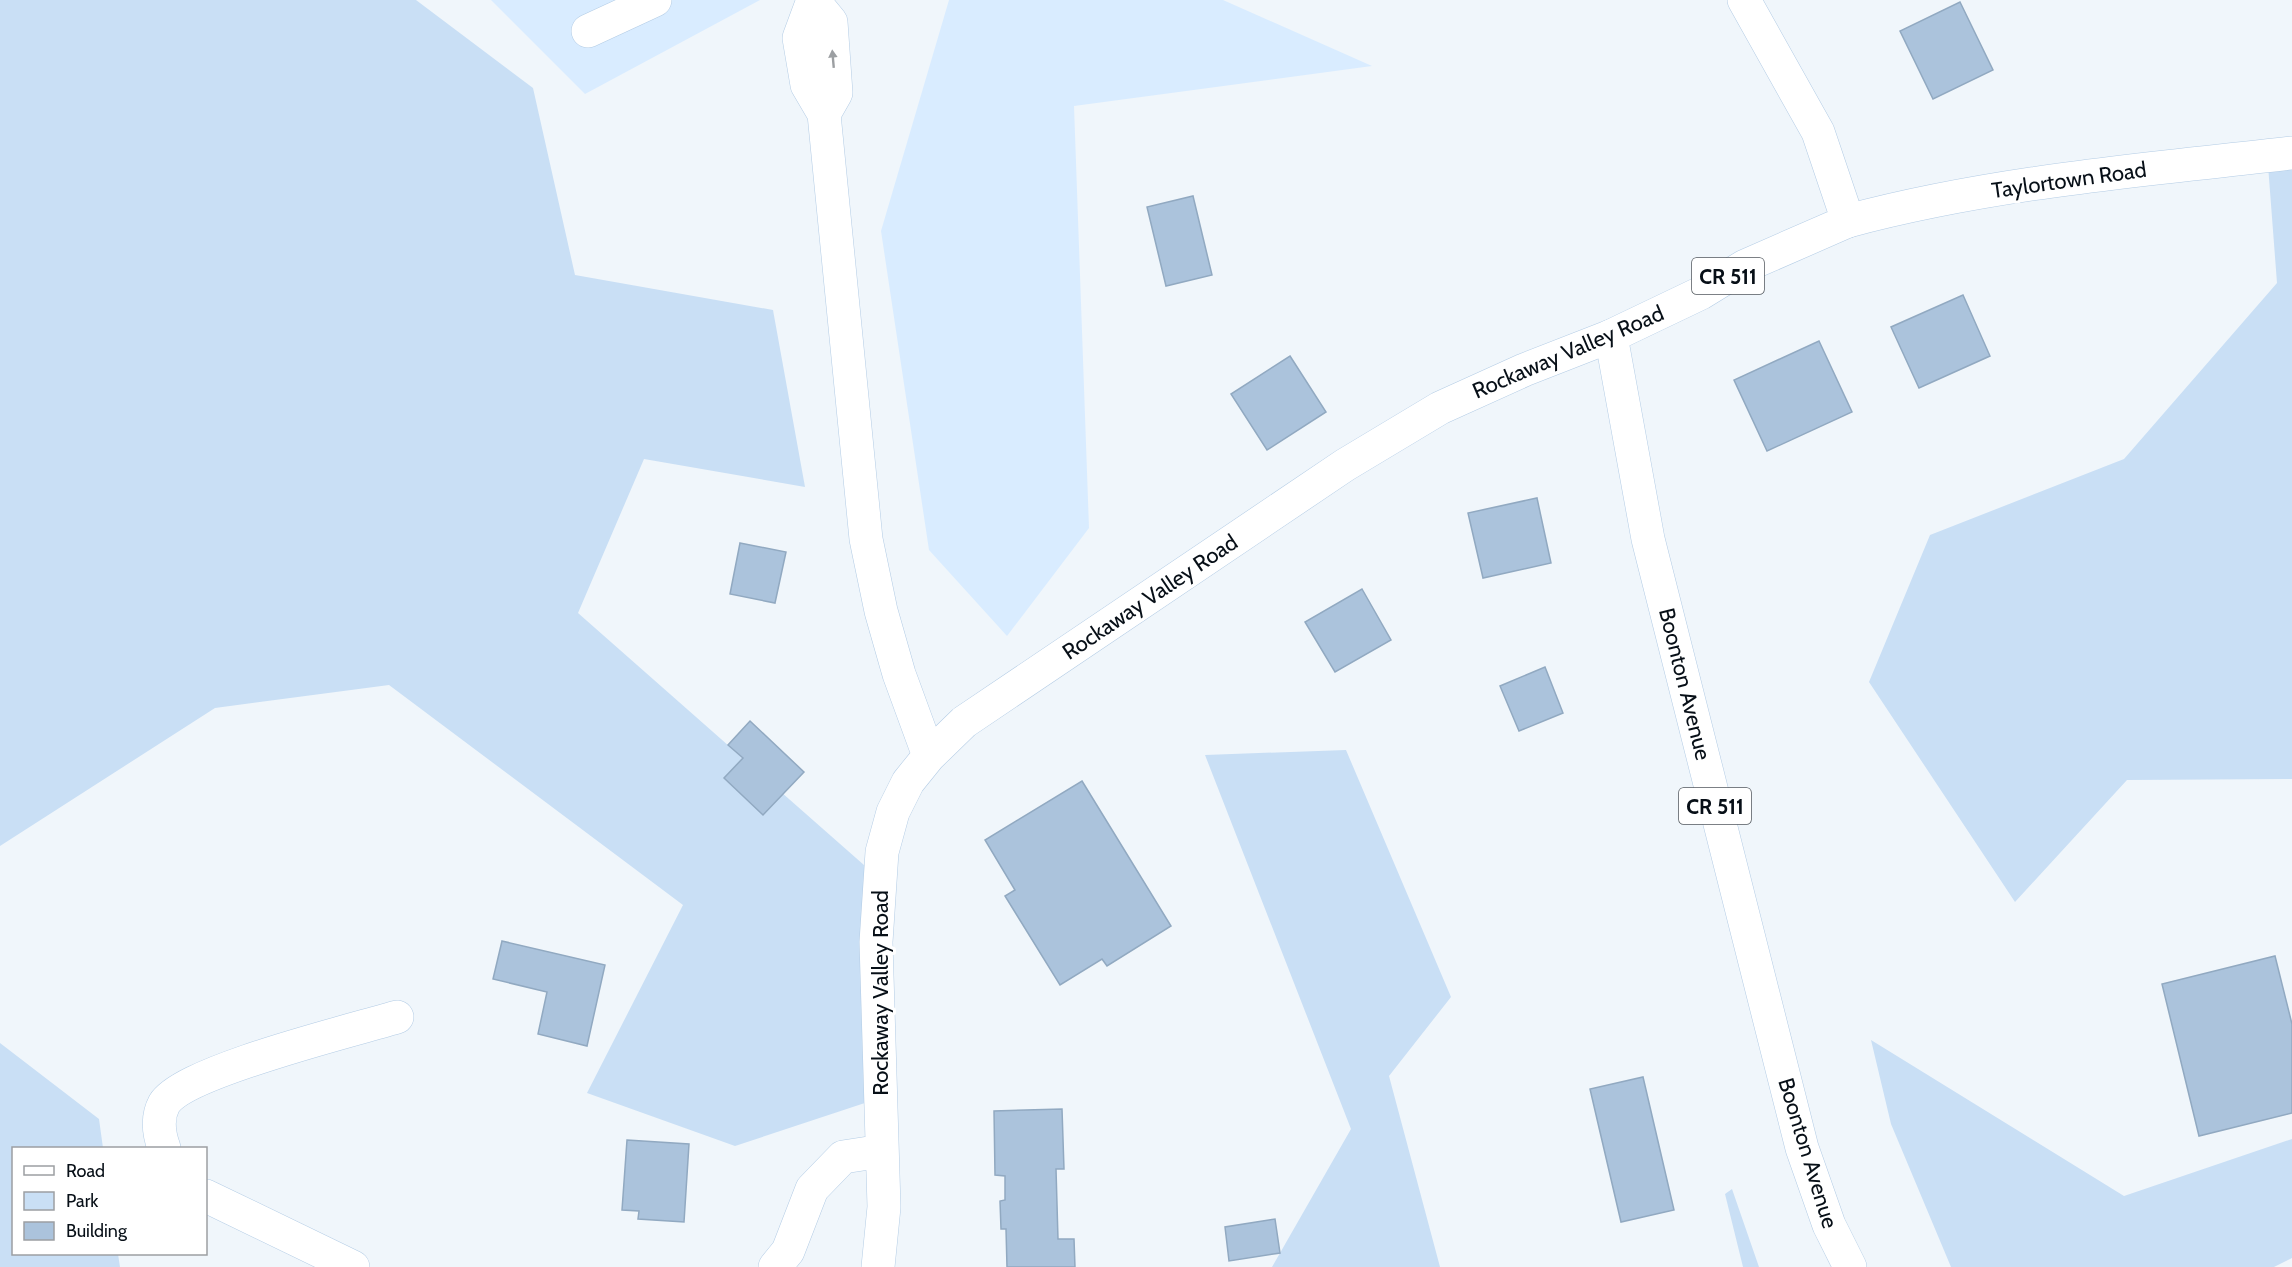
<svg xmlns="http://www.w3.org/2000/svg" width="2292" height="1267" font-family="Cabin,sans-serif">
  <style>
    .built { fill: #d9ecff }
    .green { fill: #c9dff5 }
    .building { fill: #abc3dc; stroke: #91a9c1; stroke-width: 1.5 }
    .lines { fill: none; stroke-linecap: round; stroke-linejoin: round }
    .minor-casing { stroke: #b3cce5; stroke-width: 34 }
    .major-casing { stroke: #b3cce5; stroke-width: 34 }
    .minor { stroke: #fff; stroke-width: 33 }
    .major { stroke: #fff; stroke-width: 33 }
    .oneway { fill: #9c9fa2 }
    .labels { text-anchor: middle; dominant-baseline: central; stroke-width: 6; stroke-linejoin: round; paint-order: stroke }
    .shield { fill: #fff; stroke: #51575d; stroke-width: 1.5 }
    .shield-label { font-size: 21px; font-weight: bold; fill: #070f17 }
    .street-label { font-size: 22px; fill: #070f17; stroke: #fff }
  </style>
  <rect width="100%" height="100%" fill="#f0f6fb"/>
  <path class="built" d="M491 0H760L585 94Z
    M949 0H1223L1372 66 1074 106 1089 528 1007 636 929 550 881 231Z"/>
  <path class="green" d="M0 0H416L533 88 575 275 773 310 805 487 644 459 578 613 881 880 883 1097 735 1146 587 1093 683 905 389 685 215 708 0 846Z
    M2292 149V779L2127 780 2015 902 1869 682 1930 535 2124 459 2277 283 2267 152Z
    M1346 750 1451 997 1389 1076 1440 1267H1272L1351 1129 1205 755Z
    M1871 1040 2124 1196 2292 1139V1258L2274 1267H1951L1891 1124Z
    M0 1043 99 1119 103 1148H14V1254H118L120 1267H0Z
    M1732 1189 1759 1267H1743L1725 1194Z"/>
  <path class="building" d="M1960 2 1993 70 1933 99 1900 31Z
    M1193 196 1212 275 1166 286 1147 207Z
    M1963 295 1990 356 1919 388 1891 327Z
    M1819 341 1852 412 1767 451 1734 380Z
    M1290 356 1326 412 1267 450 1231 394Z
    M1537 498 1551 563 1483 578 1468 513Z
    M740 543 786 552 775 603 730 594Z
    M1362 589 1391 640 1335 672 1305 622Z
    M1545 667 1563 713 1519 731 1500 686Z
    M750 721 804 772 763 815 724 778 743 758 728 745Z
    M1082 781 1171 926 1107 966 1102 959 1060 985 1005 896 1015 890 985 840Z
    M502 941 605 965 587 1046 538 1034 547 992 493 979Z
    M2275 956 2292 1024V1113L2199 1136 2162 984Z
    M1643 1077 1674 1210 1621 1222 1590 1089Z
    M1062 1109 1064 1169H1056L1058 1239H1074L1075 1267H1007L1006 1229H1001L1000 1201 1005 1200V1176L995 1175 994 1111Z
    M627 1140 689 1144 684 1222 638 1219 639 1211 622 1210Z
    M1275 1219 1280 1253 1229 1261 1225 1227Z"/>
  <g class="lines">
    <defs>
      <path id="minor" d="M813 0 799 38 807 85 824 114 866 539 881 611 899 674 929 756
        M813 0 831 22 836 93 824 114
        M588 31 655 0
        M1848 221C1993 182 2143 170 2292 153
        M164 1148C159 1134 156 1119 164 1104 184 1071 354 1030 397 1017
        M206 1196 353 1267
        M775 1267 788 1251 812 1189 843 1157 882 1151
        M878 1267 884 1207 876 942 882 852 893 812 908 782 929 756 964 722 1345 465 1440 408 1524 370 1611 336"/>
      <path id="major" d="M1744 0 1818 132 1848 221 1745 266 1701 293 1611 336 1648 539 1802 1148 1829 1225 1850 1267"/>
    </defs>
    <use href="#minor" class="minor-casing"/>
    <use href="#major" class="major-casing"/>
    <use href="#minor" class="minor"/>
    <use href="#major" class="major"/>
  </g>
  <defs><path id="oneway-solid" d="M-6-.8H1V-3.2L6.5 0L1 3.2V.8H-6Z" transform="scale(1.5)"/></defs>
  <use class="oneway" href="#oneway-solid" transform="translate(833 59) rotate(-95)"/>
  <g class="labels">
    <g class="shield">
      <rect x="1692" y="258" width="72" height="36" rx="4.5"/>
      <rect x="1679" y="788" width="72" height="36" rx="4.5"/>
    </g>
    <g class="shield-label">
      <text x="1728" y="276">CR 511</text>
      <text x="1715" y="806">CR 511</text>
    </g>
    <g class="street-label">
      <text transform="translate(2069 180) rotate(-8)">Taylortown Road</text>
      <text transform="translate(1568 352) rotate(-23)">Rockaway Valley Road</text>
      <text transform="translate(1150 597) rotate(-34)">Rockaway Valley Road</text>
      <text transform="translate(1685 684) rotate(76)">Boonton Avenue</text>
      <text transform="translate(880 993) rotate(-90)">Rockaway Valley Road</text>
      <text transform="translate(1808 1153) rotate(73)">Boonton Avenue</text>
    </g>
  </g>
  <rect x="12" y="1147" width="195" height="108" fill="#ffffff" stroke="#9c9fa2" stroke-width="1.5"/>
  <rect x="24" y="1166" width="30" height="9" fill="#ffffff" stroke="#9c9fa2" stroke-width="1.5"/>
  <text x="66" y="1177" font-size="18" fill="#070f17">Road</text>
  <rect x="24" y="1192" width="30" height="18" fill="#c9dff5" stroke="#9c9fa2" stroke-width="1.5"/>
  <text x="66" y="1207" font-size="18" fill="#070f17">Park</text>
  <rect x="24" y="1222" width="30" height="18" fill="#abc3dc" stroke="#9c9fa2" stroke-width="1.5"/>
  <text x="66" y="1237" font-size="18" fill="#070f17">Building</text>
</svg>
